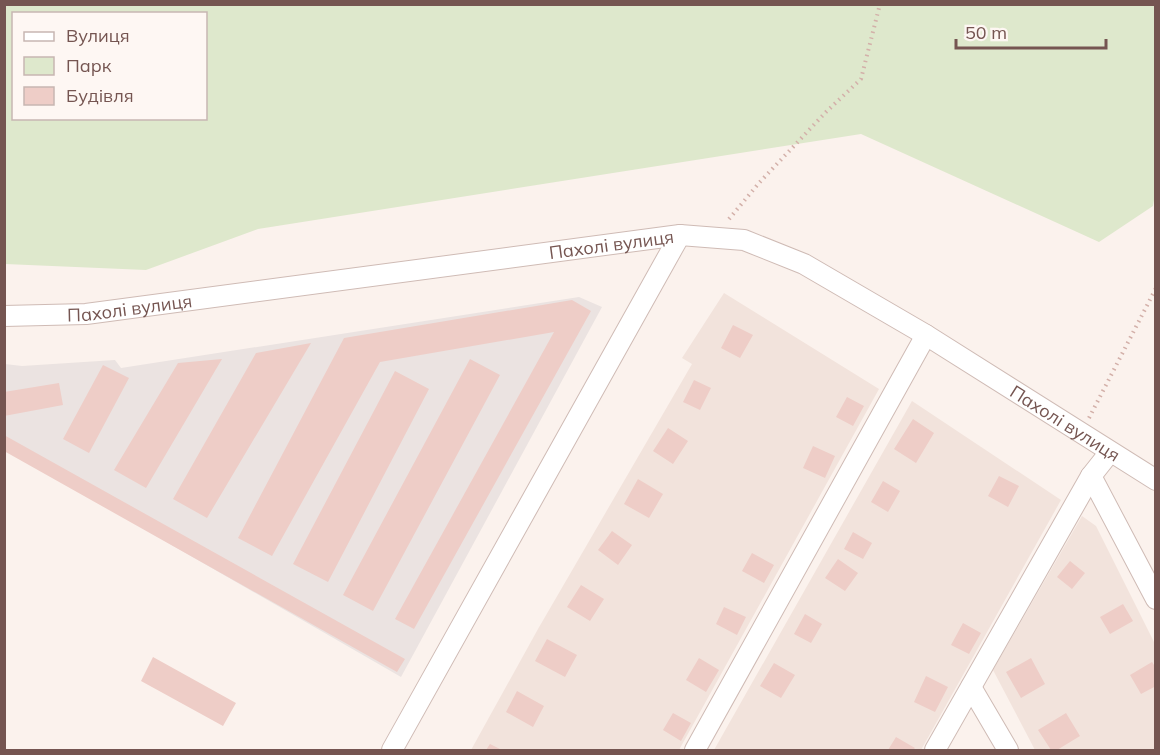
<svg xmlns="http://www.w3.org/2000/svg" width="1160" height="755" font-family="Mulish,sans-serif">
  <style>
    .residential { fill: #f2e3dc }
    .industrial { fill: #ebe3e1 }
    .green { fill: #dee8cc; fill-rule: evenodd }
    .building { fill: #eecdc7 }
    .lines { fill: none; stroke-linecap: round; stroke-linejoin: round }
    .minor-casing { stroke: #cfbbb5; stroke-width: 22 }
    .path { stroke: #d3b0a9; stroke-width: 4; stroke-dasharray: 1.5 4.5; stroke-linecap: butt }
    .minor { stroke: #fff; stroke-width: 20 }
    .labels { text-anchor: middle; dominant-baseline: central; stroke-width: 6; stroke-linejoin: round; paint-order: stroke }
    .street-label { font-size: 18px; fill: #755551; stroke: #fef7f3 }
  </style>
  <rect width="100%" height="100%" fill="#fbf2ed"/>
  <path class="residential" d="M724 293 879 389 679 750H471L538 629 692 364 682 358Z
    M912 401 1061 500 921 750H714Z
    M1082 516 1096 526 1155 644V750H1035L993 670Z"/>
  <path class="industrial" d="M579 297 602 307 401 677 5 449V364L22 366 115 360 121 368Z"/>
  <path class="green" d="M5 4 1155 5V194L1153 206 1099 242 861 134 258 229 146 270 5 264ZM14 14H206V118H14Z"/>
  <path class="building" d="M572 300 591 311 414 629 395 619 554 332 380 362 272 556 238 538 344 338Z
    M733 325 753 335 740 358 721 348Z
    M311 343 207 518 173 499 256 353Z
    M222 359 146 488 114 470 178 363Z
    M470 359 500 375 373 611 343 595Z
    M103 365 129 378 89 453 63 439Z
    M395 371 429 389 328 582 293 564Z
    M694 380 711 388 700 410 683 402Z
    M59 383 63 405 4 416V392Z
    M847 397 864 406 853 426 836 417Z
    M913 419 934 433 916 463 894 449Z
    M668 428 688 441 673 464 653 451Z
    M4 435 405 659 397 672 4 451Z
    M813 446 835 456 825 478 803 468Z
    M999 476 1019 486 1008 507 988 496Z
    M638 479 663 494 649 518 624 504Z
    M883 481 900 491 888 512 871 502Z
    M612 531 632 545 618 565 598 550Z
    M853 532 872 543 863 559 844 549Z
    M752 553 774 565 764 583 742 571Z
    M838 559 858 573 845 591 825 578Z
    M1070 561 1085 573 1072 589 1057 577Z
    M581 585 604 599 590 621 567 607Z
    M1123 604 1133 621 1110 634 1100 617Z
    M724 607 746 617 737 635 716 624Z
    M805 614 822 624 811 643 794 634Z
    M963 623 981 633 969 654 951 645Z
    M547 639 577 655 565 677 535 661Z
    M153 657 236 703 223 726 141 681Z
    M699 658 719 670 706 692 686 680Z
    M1031 658 1045 684 1021 698 1006 672Z
    M1152 662 1156 668V686L1141 694 1130 675Z
    M774 663 795 675 781 698 760 686Z
    M926 676 948 687 935 712 914 702Z
    M517 691 544 706 533 727 506 712Z
    M673 713 691 723 681 741 663 730Z
    M1066 713 1080 736 1057 750H1051L1038 730Z
    M896 737 915 748 913 750H888Z
    M490 744 502 750H486Z"/>
  <g class="lines">
    <defs>
      <g id="minor">
        <path id="s1" d="M4 316 86 314 680 235 744 240 804 264 926 335 1156 480"/>
        <path d="M1091 476 1156 599"/>
        <path d="M971 687 1008 750"/>
        <path d="M392 750 680 235"/>
        <path d="M695 750 926 335"/>
        <path d="M935 750 1091 476 1110 452"/>
      </g>
    </defs>
    <use href="#minor" class="minor-casing"/>
    <path class="path" d="M729 219 759 183 826 112 861 79 880 4
      M1089 418 1156 288"/>
    <use href="#minor" class="minor"/>
  </g>
  <g class="labels">
    <g class="street-label">
      <text stroke="none"><textPath href="#s1" startOffset="612">Пахолі вулиця</textPath></text>
      <text stroke="none"><textPath href="#s1" startOffset="126">Пахолі вулиця</textPath></text>
      <text stroke="none"><textPath href="#s1" startOffset="1116">Пахолі вулиця</textPath></text>
    </g>
  </g>
  <rect width="1160" height="755" fill="none" stroke="#755551" stroke-width="12"/>
  <rect x="12" y="12" width="195" height="108" fill="#fef7f3" stroke="#c7b6b2" stroke-width="1.5"/>
  <rect x="24" y="32" width="30" height="9" fill="#ffffff" stroke="#c7b6b2" stroke-width="1.5"/>
  <text x="66" y="42" font-size="18" fill="#755551">Вулиця</text>
  <rect x="24" y="57" width="30" height="18" fill="#dee8cc" stroke="#c7b6b2" stroke-width="1.5"/>
  <text x="66" y="72" font-size="18" fill="#755551">Парк</text>
  <rect x="24" y="87" width="30" height="18" fill="#eecdc7" stroke="#c7b6b2" stroke-width="1.5"/>
  <text x="66" y="102" font-size="18" fill="#755551">Будівля</text>
  <path d="M956 39v9h150v-9" fill="none" stroke="#755551" stroke-width="3"/>
  <text x="965" y="39" font-size="18" fill="#755551" stroke="#fef7f3" stroke-width="4.5" paint-order="stroke">50 m</text>
</svg>
